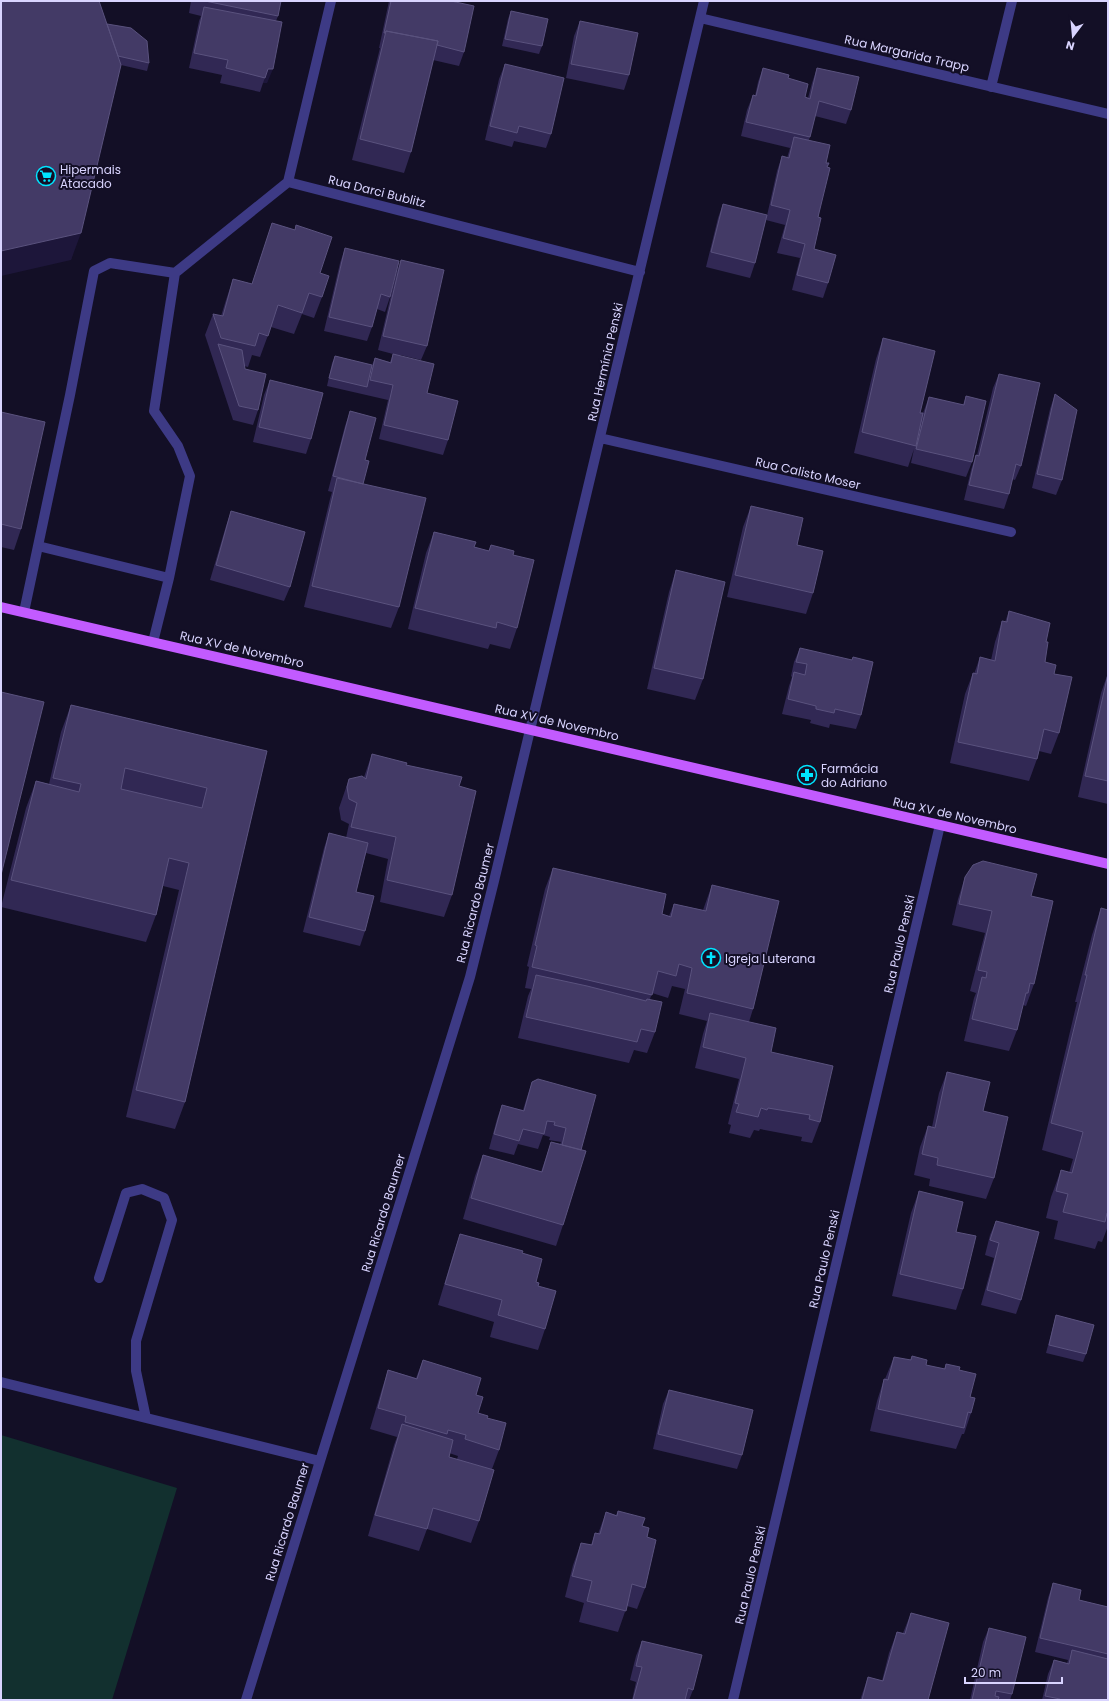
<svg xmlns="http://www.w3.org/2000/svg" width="1109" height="1701" font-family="Poppins,sans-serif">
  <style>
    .green { fill: #12302f }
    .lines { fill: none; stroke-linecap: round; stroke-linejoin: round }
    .minor { stroke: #3d3a85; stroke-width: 10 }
    .major { stroke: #c25bff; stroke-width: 10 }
    .wall { fill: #312854; fill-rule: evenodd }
    .shaded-wall { fill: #1d163a }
    .building { fill: #433a66; stroke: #5a527e; fill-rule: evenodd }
    .labels { text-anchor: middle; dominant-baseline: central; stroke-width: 4; stroke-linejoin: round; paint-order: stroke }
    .street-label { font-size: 12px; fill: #d9d4ff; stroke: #130f26 }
    .poi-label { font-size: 12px; fill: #d9d4ff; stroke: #130f26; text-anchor: start }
  </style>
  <rect width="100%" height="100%" fill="#130f26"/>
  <path class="green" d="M1 1435 177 1488 112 1700H1Z"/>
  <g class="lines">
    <path class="minor" d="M700 18 1108 114
      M991 87 1012 1
      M288 182 640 272
      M288 182 331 1
      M600 438 1011 532
      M38 546 169 578 190 476 178 446 154 411 175 273
      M24 612 70 395 94 271 110 263 175 273 288 182
      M153 642 169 578
      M99 1278 126 1193 142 1189 164 1198 172 1220 136 1341V1371L146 1418
      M1 1382 320 1461
      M246 1700 470 977 494 881 704 1
      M733 1700 940 825"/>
    <path class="major" d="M1 607 1108 864"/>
  </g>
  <path class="wall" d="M191 1H281L278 16 276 21 267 83H263L260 92 220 83 222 75 189 68 199 21 201 16 189 13Z
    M389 1H451L464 52 459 66 433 60 411 152 404 173 352 160 380 48H379Z
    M511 11 542 46 539 54 502 46 508 19Z
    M580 21 629 75 624 90 566 78 574 36Z
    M107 24 149 63 147 71 121 65 71 260Z
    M505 64 551 134 546 148 514 141 512 147 485 140 499 79Z
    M763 68 788 78 805 97 808 98 812 83 817 68 851 110 846 124 815 116 809 140 826 163 827 167 818 217 814 249 828 283 823 298 792 290 800 258 777 253 785 225 766 220 777 171 782 156 787 158 790 148 741 136 747 110 753 95 755 96 758 82Z
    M723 204 755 263 750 278 706 267 718 218Z
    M272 223 295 230 296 225 320 273 322 297 314 318 302 314 294 334 271 327 260 357 252 355 248 367 244 366 258 410 253 425 233 420 205 335 213 314 221 316 226 300 233 279 252 284Z
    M345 248 390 297 385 312 377 309 372 327 367 341 324 331 340 263Z
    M401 260 427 346 421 360 400 355 427 393 448 440 443 455 379 439 388 400 327 386 332 363 335 356 372 365 375 358 390 362 393 354 378 350 396 274Z
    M883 338 920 413H923L929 397 963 405 966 396 972 462 966 477 911 463 914 449 908 467 854 453 876 359Z
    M999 374 1021 466 1015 480 1012 479 1009 494 1004 509 964 500 971 470 976 455H977L993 388Z
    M270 380 311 439 306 454 253 442 264 395Z
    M1055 394 1062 480 1056 495 1032 488 1050 409Z
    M350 411 365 460 363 484 399 607 391 628 304 607 330 499 332 492 328 491 345 426Z
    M1 412 21 529 14 550 1 547Z
    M751 506 797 545 813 593 806 614 727 597 743 527Z
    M231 511 290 587 284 601 210 580 226 526Z
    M434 532 474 547 489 551 491 545 513 555 517 628 510 649 490 644 488 649 408 629 426 553Z
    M676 570 703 679 695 700 647 689 669 592Z
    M1009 611 1046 642 1045 662 1054 674 1059 733 1051 754 1039 751 1037 759 1029 781 950 763 965 694 973 673 974 674 980 657 991 660 995 642 1002 621 1005 622Z
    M800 648 861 715 856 729 830 724 829 728 810 723 811 720 782 714 789 686 792 677 791 676 794 662Z
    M1108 673V804L1078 797 1101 693Z
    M71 705 267 751 185 1102 175 1129 126 1117 179 890 163 886 156 915 146 942 1 907 26 808 36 781 49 784 61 732Z
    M372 754 406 765 459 786 452 895 444 917 380 902 388 859 366 853 356 892 365 931 360 946 303 932 324 848 329 833 346 838 349 824 341 820 339 808 349 779 364 777Z
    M553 868 662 914 669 916 674 904 703 910 712 885 753 1009 749 1022 820 1122 812 1143 801 1141 802 1137 760 1129 759 1131 754 1130 750 1138 729 1133 731 1125 728 1124 739 1079 695 1068 703 1034 707 1021 679 1014 685 989 672 986 668 998 652 993 650 999 655 1032 647 1053 634 1050 629 1063 518 1038 528 996 531 989 525 988 529 967 527 966 545 889Z
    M965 877 1031 896 1034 984 1026 1006 1023 1005 1017 1030 1009 1051 964 1041 974 998 976 993 970 991 985 933 952 925 958 899Z
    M1101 908 1108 1226 1102 1242 1098 1241 1095 1249 1054 1239 1058 1221 1046 1218 1051 1197 1061 1170 1069 1173 1073 1159 1042 1150 1077 1002H1075L1092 935Z
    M947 1072 983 1111 994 1178 986 1199 929 1186 930 1179 914 1175 920 1147 928 1126 932 1127 939 1093Z
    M538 1079 581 1150 563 1225 556 1246 463 1219 475 1176 483 1155 541 1172 551 1142 560 1144 561 1142 549 1140 550 1137 543 1135 538 1149 518 1144 514 1155 489 1149 497 1119 502 1105 523 1110 527 1097 532 1082Z
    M919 1191 956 1232 963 1289 956 1310 892 1296 911 1213Z
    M996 1221 1021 1300 1016 1314 981 1305 994 1258 985 1255 990 1235Z
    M460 1234 522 1253 536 1282 545 1329 538 1350 490 1337 494 1322 438 1305 453 1255Z
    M1056 1315 1086 1354 1083 1362 1046 1353 1054 1323Z
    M912 1356 926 1365 944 1369 946 1364 959 1370 970 1397 971 1413 964 1434H962L956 1449 870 1431 877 1401 884 1379H885L894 1357 910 1360Z
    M423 1360 476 1395 478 1413 487 1418 499 1450 492 1469 479 1521 471 1543 427 1529 419 1551 368 1536 394 1445 397 1437 370 1429 381 1392 388 1370 416 1378ZM449 1453 458 1456 457 1459 449 1457Z
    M669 1390 742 1455 737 1469 653 1449 663 1404Z
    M618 1511 642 1526 647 1537 645 1588 637 1609 627 1606 618 1632 579 1622 584 1603 565 1597 573 1565 581 1543 591 1545 595 1533 598 1534 606 1512 616 1515Z
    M1053 1583 1079 1600 1108 1607V1700H1042L1048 1674 1054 1660 1067 1663 1068 1660 1035 1652 1048 1598Z
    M911 1613 928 1700H860L868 1677 882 1681 889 1653 897 1632 903 1633Z
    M989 1628 1012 1694 1010 1700H970L983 1642Z
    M642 1641 693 1690 689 1700H632L636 1682 630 1680 636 1656Z"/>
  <path class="shaded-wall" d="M268 69H273L267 83H263Z
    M81 233 71 260 1 276V251Z"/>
  <path class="building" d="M1 1H99L121 65 81 233 1 251Z
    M205 1H281L278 16Z
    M391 1H451L474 6 464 52 437 45 438 41 386 31 385 33H384Z
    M204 7 282 22 273 69H268L265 78 226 68 228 60 194 53Z
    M511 11 548 19 542 46 505 39Z
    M580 21 638 33 629 75 571 64Z
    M107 24 131 28 147 41 149 63 118 56Z
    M386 31 438 41 411 152 360 139Z
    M505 64 564 78 551 134 519 126 517 133 490 126Z
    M763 68 789 75 788 78 808 84 805 97 810 99 817 68 859 77 851 110 819 101 810 137 746 122 753 95 756 96Z
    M794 137 830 145 826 163H829L827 167 830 168 818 217 821 218 814 249 836 255 828 283 797 275 805 244 783 238 790 210 771 205 782 156 789 158Z
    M723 204 767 215 755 263 711 252Z
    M272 223 295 230 296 225 332 237 320 273 329 276 322 297 309 293 302 313 278 305 268 336 259 333 255 346 221 338 213 314 223 316 233 279 252 284Z
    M345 248 399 261 390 297 381 294 372 327 329 317Z
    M401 260 444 270 427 346 383 336Z
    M883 338 935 351 920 413H923L916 446 862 432Z
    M218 344 242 350 245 369 266 374 258 410 239 406Z
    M393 354 434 364 427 393 458 401 448 440 384 425 393 385 370 380 375 358 391 363Z
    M335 356 372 365 367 387 329 378Z
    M999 374 1040 383 1021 466 1016 464 1009 494 969 485 976 455 979 456Z
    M270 380 323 393 311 439 259 427Z
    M1055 394 1077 410 1062 480 1037 474Z
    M966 396 986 401 972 462 916 449 929 397 964 405Z
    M350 411 376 418 365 460 369 461 363 484 333 476Z
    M1 412 45 422 21 529 1 524Z
    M337 478 426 498 399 607 312 586Z
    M751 506 803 518 797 545 823 551 813 593 735 575Z
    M231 511 305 532 290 587 216 565Z
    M434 532 476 542 474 547 489 551 491 545 514 551 513 555 534 560 517 628 497 622 496 628 415 608Z
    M676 570 725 582 703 679 654 668Z
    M1009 611 1050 623 1046 642H1048L1045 662 1056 665 1054 674 1072 677 1059 733 1044 729 1037 759 958 742 973 673 977 674 980 657 995 661 1002 621 1007 622Z
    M800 648 852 660 853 657 873 662 861 715 835 709 834 713 816 709V706L788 699 794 672 805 675 807 664 796 662Z
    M1108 674V781L1085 776Z
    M1 692 44 702 1 875Z
    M71 705 267 751 185 1102 136 1090 189 863 169 858 156 915 11 880 36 781 79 792 81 784 53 778ZM125 768 207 788 202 808 121 789Z
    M372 754 407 763 406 765 462 777 459 786 476 791 452 895 387 880 396 837 351 827 357 803 349 799 347 787 349 779 362 776 366 779Z
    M329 833 368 843 356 892 374 896 365 931 309 917Z
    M983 861 1037 874 1031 896 1053 901 1034 984 1030 983 1028 993H1026L1017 1030 972 1019 982 977 986 978 987 972 978 970 992 911 959 904 965 877 973 865Z
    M553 868 666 894 662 914 671 917 674 904 706 911 712 885 779 901 753 1009 687 993 692 968 679 964 676 976 658 971 652 995 532 967 537 946 535 945Z
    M1101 908 1108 910V1214L1107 1213 1105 1222 1063 1212 1068 1194 1056 1191 1061 1170 1072 1173 1083 1132 1051 1123 1087 975H1085Z
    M536 975 587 986 646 1001 647 999 662 1002 655 1032 641 1029 637 1042 526 1017Z
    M710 1013 776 1028 771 1052 833 1066 820 1122 809 1119 810 1115 768 1108 767 1110 761 1108 758 1117 736 1112 739 1104 735 1103 746 1058 703 1047Z
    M947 1072 990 1082 983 1111 1008 1117 994 1178 937 1165 938 1158 922 1154 928 1126 935 1128Z
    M538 1079 596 1095 581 1150 562 1145 566 1128 554 1125 555 1122 547 1121 544 1134 523 1129 519 1141 494 1134 502 1105 524 1111 532 1082Z
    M551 1142 586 1151 563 1225 471 1198 483 1155 542 1172Z
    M919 1191 963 1202 956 1232 976 1236 963 1289 900 1274Z
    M996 1221 1039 1232 1021 1300 987 1290 999 1243 990 1240Z
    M460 1234 523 1251 522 1253 542 1259 536 1282 539 1283 538 1286 556 1291 545 1329 498 1315 502 1300 445 1284Z
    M1056 1315 1094 1325 1086 1354 1049 1345Z
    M912 1356 927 1360 926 1365 945 1369 946 1364 960 1367 959 1370 976 1374 970 1397 975 1398 971 1413 968 1412 964 1428 878 1409 884 1379 888 1380 894 1357 911 1360Z
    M423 1360 481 1378 476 1395 483 1397 478 1413 488 1416 487 1418 506 1423 499 1450 465 1439 466 1435 448 1430 447 1434 405 1422 406 1416 378 1408 388 1370 417 1379Z
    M669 1390 753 1410 742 1455 658 1434Z
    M402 1424 453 1440 449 1457 494 1470 479 1521 433 1508 427 1529 375 1515Z
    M618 1511 645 1518 642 1526 649 1528 647 1537 656 1540 645 1588 632 1584 626 1611 587 1601 592 1581 572 1576 581 1543 592 1545 595 1533 600 1534 606 1512 617 1516Z
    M1053 1583 1081 1590 1079 1600 1108 1607V1654L1040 1638Z
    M911 1613 949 1623 928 1700H862L868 1677 883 1681 897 1632 905 1634Z
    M989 1628 1026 1637 1012 1694 996 1691 995 1696 999 1697 998 1700H972Z
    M642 1641 702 1655 693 1690 688 1688 685 1700H633L642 1667 636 1666Z
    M1072 1650 1108 1659V1700H1060V1699L1045 1696 1054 1660 1069 1664Z"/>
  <defs>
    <symbol id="supermarket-ring" viewBox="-11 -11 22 22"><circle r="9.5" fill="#130f26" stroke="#00e5ff" stroke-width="1.5"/><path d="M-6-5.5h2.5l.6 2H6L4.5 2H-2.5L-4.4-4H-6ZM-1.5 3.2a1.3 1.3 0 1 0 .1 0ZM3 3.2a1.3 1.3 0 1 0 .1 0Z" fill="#00e5ff"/></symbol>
    <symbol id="pharmacy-ring" viewBox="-11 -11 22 22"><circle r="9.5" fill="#130f26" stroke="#00e5ff" stroke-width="1.5"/><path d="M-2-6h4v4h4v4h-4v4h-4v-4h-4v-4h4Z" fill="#00e5ff"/></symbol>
    <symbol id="church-ring" viewBox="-11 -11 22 22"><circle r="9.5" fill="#130f26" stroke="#00e5ff" stroke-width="1.5"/><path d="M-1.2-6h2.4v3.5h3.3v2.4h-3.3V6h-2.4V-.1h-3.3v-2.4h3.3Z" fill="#00e5ff"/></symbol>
  </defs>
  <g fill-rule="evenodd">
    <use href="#supermarket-ring" x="35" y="165" width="22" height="22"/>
    <use href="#pharmacy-ring" x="796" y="764" width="22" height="22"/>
    <use href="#church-ring" x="700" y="947" width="22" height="22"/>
  </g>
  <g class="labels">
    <g class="street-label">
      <text transform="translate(907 53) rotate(13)">Rua Margarida Trapp</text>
      <text transform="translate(377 191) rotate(14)">Rua Darci Bublitz</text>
      <text transform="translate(605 362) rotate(-77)">Rua Hermínia Penski</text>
      <text transform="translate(808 473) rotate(13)">Rua Calisto Moser</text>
      <text transform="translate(242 649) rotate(13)">Rua XV de Novembro</text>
      <text transform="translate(557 722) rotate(13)">Rua XV de Novembro</text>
      <text transform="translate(955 815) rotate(13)">Rua XV de Novembro</text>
      <text transform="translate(475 903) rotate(-76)">Rua Ricardo Baumer</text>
      <text transform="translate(899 944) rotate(-77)">Rua Paulo Penski</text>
      <text transform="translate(383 1213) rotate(-73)">Rua Ricardo Baumer</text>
      <text transform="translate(824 1259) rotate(-77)">Rua Paulo Penski</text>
      <text transform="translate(287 1522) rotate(-73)">Rua Ricardo Baumer</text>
      <text transform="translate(750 1575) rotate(-77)">Rua Paulo Penski</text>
    </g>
    <g class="poi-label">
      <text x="60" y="169">Hipermais<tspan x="60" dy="14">Atacado</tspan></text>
      <text x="821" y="768">Farmácia<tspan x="821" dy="14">do Adriano</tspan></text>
      <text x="725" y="958">Igreja Luterana</text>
    </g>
  </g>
  <rect width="1109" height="1701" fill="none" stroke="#d9d4ff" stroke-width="4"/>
  <g transform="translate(1073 36) rotate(196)" stroke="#130f26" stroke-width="3" paint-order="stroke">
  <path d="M0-3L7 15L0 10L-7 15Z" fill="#d9d4ff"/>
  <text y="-6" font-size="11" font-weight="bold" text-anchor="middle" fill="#d9d4ff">N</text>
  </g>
  <path d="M965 1677v6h97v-6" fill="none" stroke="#d9d4ff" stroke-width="2"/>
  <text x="971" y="1677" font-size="12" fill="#d9d4ff" stroke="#130f26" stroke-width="3" paint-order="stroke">20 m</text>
</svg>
